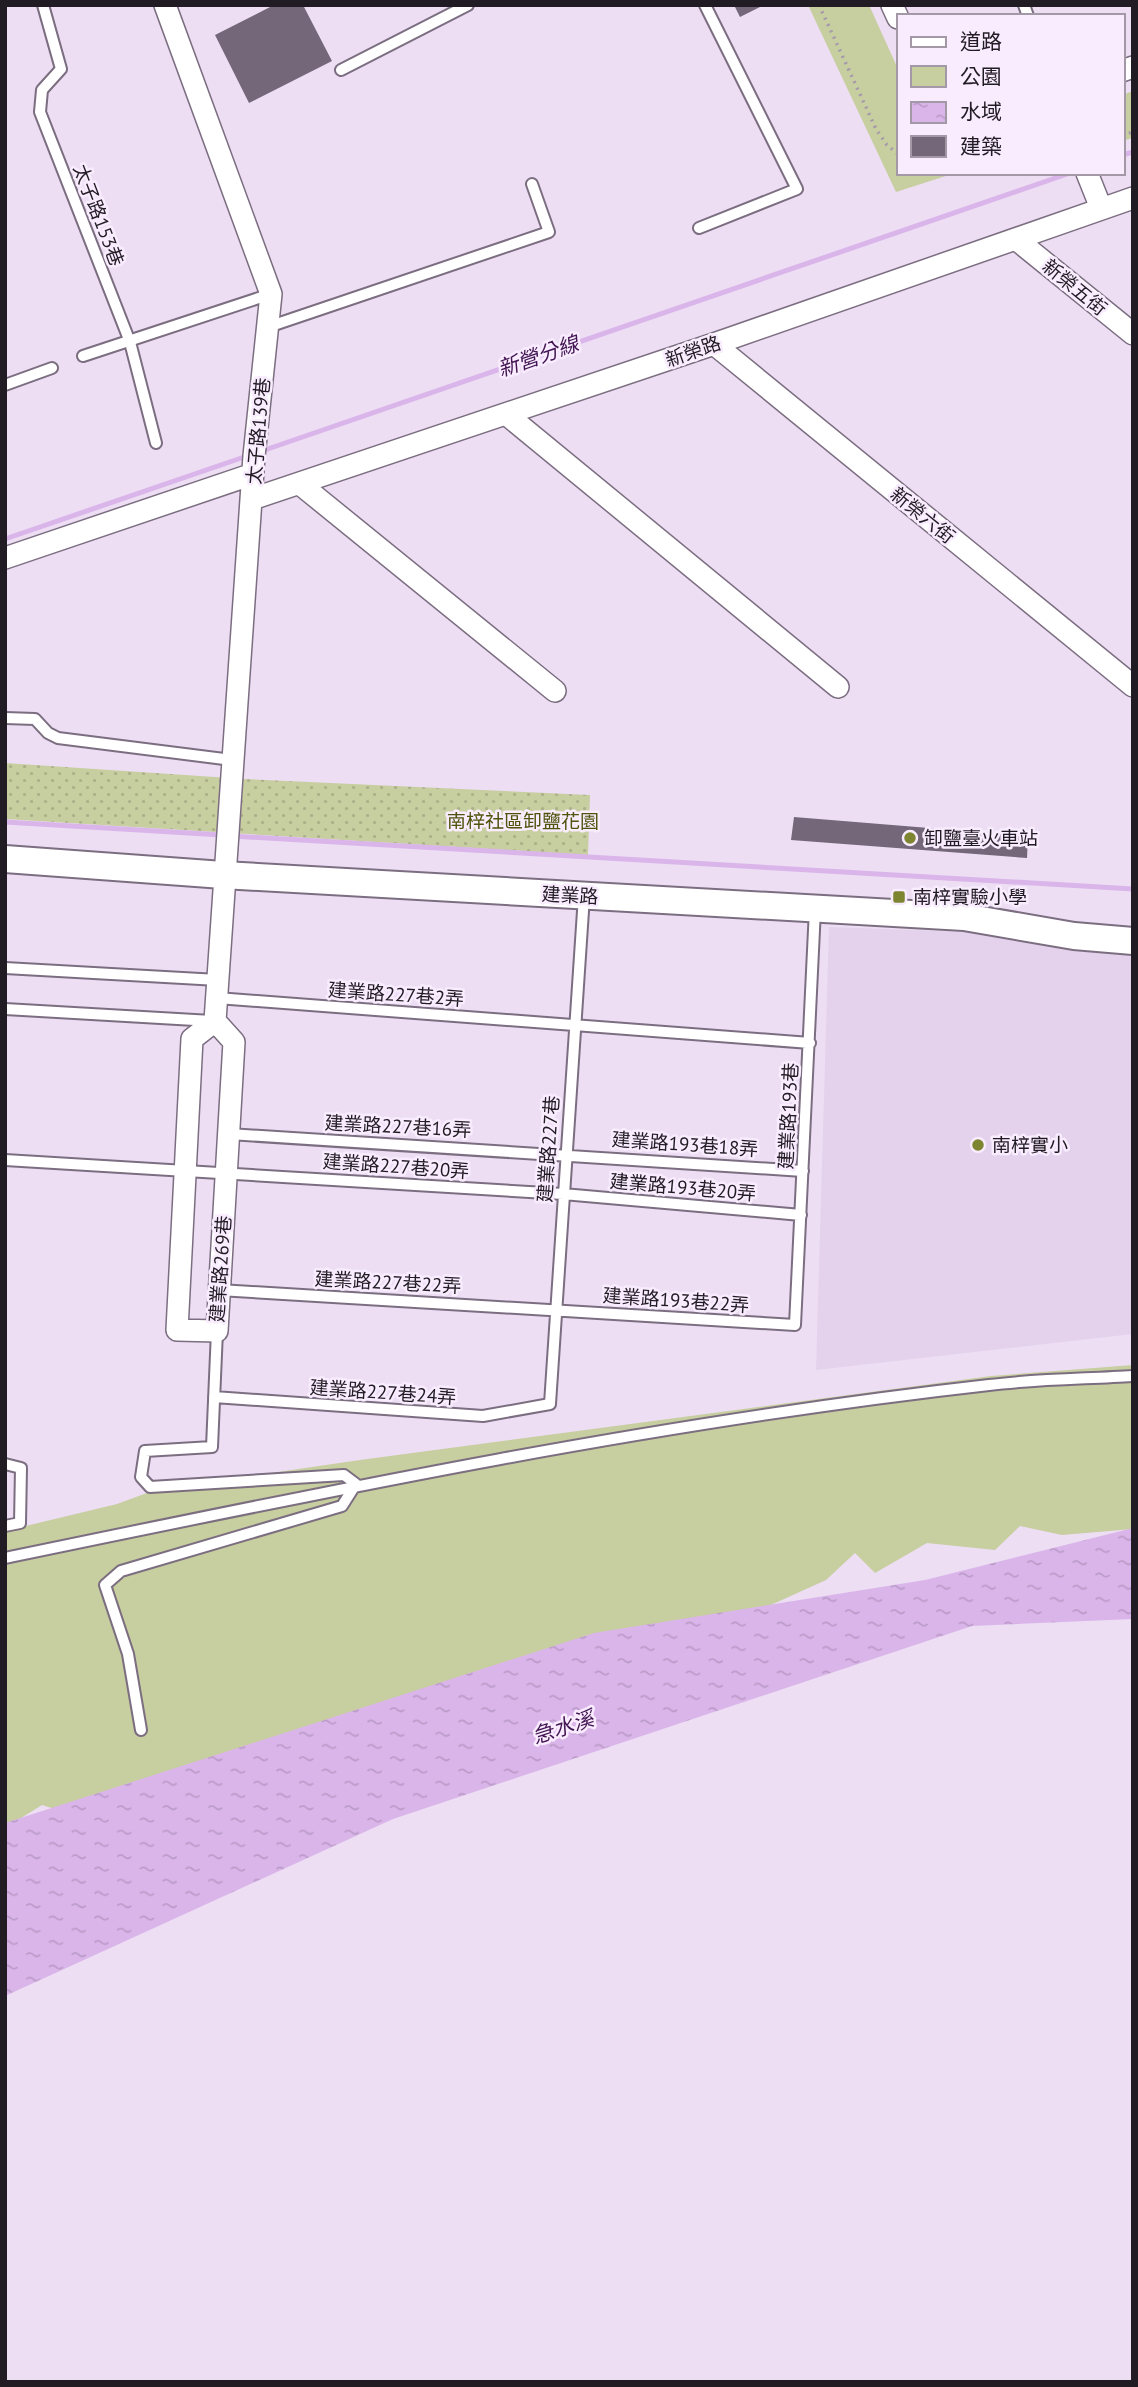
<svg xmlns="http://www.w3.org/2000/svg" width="1138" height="2387" font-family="'PT Sans','Noto Sans TC',sans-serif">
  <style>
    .built { fill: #e4d1ec }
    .green { fill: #c7ce9f }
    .garden { fill: url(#garden-dots) }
    .water { fill: url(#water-ripples) }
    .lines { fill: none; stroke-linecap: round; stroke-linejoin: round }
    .stream { stroke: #dab5ea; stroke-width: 5 }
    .building { fill: #74677a }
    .service-casing { stroke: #7c6e81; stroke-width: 14 }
    .minor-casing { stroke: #7c6e81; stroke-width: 24 }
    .tertiary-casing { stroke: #7c6e81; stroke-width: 30 }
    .path { stroke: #a59aab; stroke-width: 3.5; stroke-dasharray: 2 5; stroke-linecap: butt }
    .service { stroke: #fff; stroke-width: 10 }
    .minor { stroke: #fff; stroke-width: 21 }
    .tertiary { stroke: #fff; stroke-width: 26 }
    .poi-dot { fill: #7d8531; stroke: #f8ecfe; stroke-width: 2.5 }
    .labels { text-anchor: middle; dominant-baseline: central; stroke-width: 5; stroke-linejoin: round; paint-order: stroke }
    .street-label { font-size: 19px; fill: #211b23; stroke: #f8ecfe }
    .park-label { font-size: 19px; fill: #4e540c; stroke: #f8ecfe }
    .poi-label { font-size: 19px; fill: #211b23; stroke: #f8ecfe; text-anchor: start }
    .water-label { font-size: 21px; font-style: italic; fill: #431653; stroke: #f8ecfe }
  </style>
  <defs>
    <pattern id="garden-dots" width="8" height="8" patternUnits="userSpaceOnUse" patternTransform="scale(1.75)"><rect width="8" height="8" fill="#c7ce9f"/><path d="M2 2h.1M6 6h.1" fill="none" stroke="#abb089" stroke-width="1.8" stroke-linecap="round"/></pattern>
    <pattern id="water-ripples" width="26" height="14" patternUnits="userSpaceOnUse" patternTransform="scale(1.75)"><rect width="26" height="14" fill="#dab5ea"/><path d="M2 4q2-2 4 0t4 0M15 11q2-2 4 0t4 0" fill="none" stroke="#bb9bc8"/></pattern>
  </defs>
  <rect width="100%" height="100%" fill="#eddef4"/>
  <path class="built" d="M829 927 967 932 1133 955V1334L816 1370Z"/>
  <path class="green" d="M808 5H869L898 69V173H955L896 192Z
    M1133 91V138L1122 141V95Z
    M1133 1365V1529L1062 1535 1020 1526 995 1550 927 1543 875 1573 855 1553 826 1580 631 1668 105 1825 42 1805 5 1828V1531L117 1504 155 1490 360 1460 991 1376Z"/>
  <path class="garden" d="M5 763 245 779 590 795 588 855 5 819Z"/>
  <path class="water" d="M1133 1528V1619L972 1626 393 1819 5 1996V1823L594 1633 925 1580Z"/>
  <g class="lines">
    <path class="stream" d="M1122 155 1133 152
      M259 452 1070 173
      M5 539 250 455
      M5 822 222 835
      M232 836 1133 889"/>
  </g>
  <path class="building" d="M274 5H303L332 61 249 103 215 35Z
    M734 5H764L740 17Z
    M794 817 1028 836 1027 858 791 840Z"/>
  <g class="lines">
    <defs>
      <path id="service" d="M43 5 61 69 42 90 40 112 130 342 156 443
        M1024 5 1028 16
        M341 70 468 5
        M699 228 797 189 705 5
        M268 327 549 232 532 184
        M83 356 271 294
        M5 385 52 368
        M5 718 35 719 48 733 58 738 232 760
        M5 968 218 980
        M217 998 810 1043
        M5 1009 212 1021
        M229 1134 803 1171
        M5 1160 563 1194 801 1215
        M219 1290 795 1325 815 909
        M214 1397 483 1416 550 1404 584 896
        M5 1464 21 1468 20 1523 5 1526
        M5 1558C332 1490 658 1422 989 1385 1037 1379 1085 1379 1133 1376
        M141 1730 128 1654 105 1585 121 1571 342 1506 356 1484 344 1475 150 1487 141 1477 145 1451 212 1447 217 1331"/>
      <path id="minor" d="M165 5 271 294 254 456 215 1021 234 1042 217 1331 177 1330 192 1039 215 1021
        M892 5 898 18
        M1122 71 1133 67
        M1087 173 1101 208
        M1017 240 1133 334
        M714 344 1133 686
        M506 414 838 687
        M300 484 555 691
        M252 499 714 344 1133 198
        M5 558 253 474"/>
      <path id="tertiary" d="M5 859 223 875 964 917 1074 936 1133 941"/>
    </defs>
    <use href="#service" class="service-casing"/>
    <use href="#minor" class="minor-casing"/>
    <use href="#tertiary" class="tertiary-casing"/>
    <path class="path" d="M819 5 876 129 887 145 898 154
      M1122 135 1133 132"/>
    <use href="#service" class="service"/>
    <use href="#minor" class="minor"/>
    <use href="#tertiary" class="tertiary"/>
  </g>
  <g class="poi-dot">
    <circle cx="910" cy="838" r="7"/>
    <rect x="892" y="890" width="14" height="14" rx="3.5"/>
    <circle cx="978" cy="1145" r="7"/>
  </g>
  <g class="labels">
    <g class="street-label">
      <text transform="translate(99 215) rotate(69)">太子路153巷</text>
      <text transform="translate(1075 287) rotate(39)">新榮五街</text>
      <text transform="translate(693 351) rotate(-19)">新榮路</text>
      <text transform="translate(258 431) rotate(-85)">太子路139巷</text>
      <text transform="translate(923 515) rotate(39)">新榮六街</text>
      <text transform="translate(570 895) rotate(3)">建業路</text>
      <text transform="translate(396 994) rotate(4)">建業路227巷2弄</text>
      <text transform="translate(788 1116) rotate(-87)">建業路193巷</text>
      <text transform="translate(398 1126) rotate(3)">建業路227巷16弄</text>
      <text transform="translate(685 1144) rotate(4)">建業路193巷18弄</text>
      <text transform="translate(548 1149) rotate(-86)">建業路227巷</text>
      <text transform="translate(396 1166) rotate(4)">建業路227巷20弄</text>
      <text transform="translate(683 1187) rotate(5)">建業路193巷20弄</text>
      <text transform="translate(220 1269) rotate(-86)">建業路269巷</text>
      <text transform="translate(388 1282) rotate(3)">建業路227巷22弄</text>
      <text transform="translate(676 1300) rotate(4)">建業路193巷22弄</text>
      <text transform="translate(383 1392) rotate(4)">建業路227巷24弄</text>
    </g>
    <g class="park-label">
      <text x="523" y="821">南梓社區卸鹽花園</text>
    </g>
    <g class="poi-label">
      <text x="924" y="838">卸鹽臺火車站</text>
      <text x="913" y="897">南梓實驗小學</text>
      <text x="992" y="1145">南梓實小</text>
    </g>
    <g class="water-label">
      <text transform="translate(538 356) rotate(-19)">新營分線</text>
      <text transform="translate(563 1727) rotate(-18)">急水溪</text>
    </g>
  </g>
  <rect width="1138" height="2387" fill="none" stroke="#211b23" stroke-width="14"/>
  <rect x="897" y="14" width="228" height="161" fill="#f8ecfe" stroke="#a298a6" stroke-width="2"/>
  <rect x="911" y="37" width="35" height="10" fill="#ffffff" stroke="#a298a6" stroke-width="2"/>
  <text x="960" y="49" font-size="21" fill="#211b23">道路</text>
  <rect x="911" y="66" width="35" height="21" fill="#c7ce9f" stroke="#a298a6" stroke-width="2"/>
  <text x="960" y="84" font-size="21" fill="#211b23">公園</text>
  <rect x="911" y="102" width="35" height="21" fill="url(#water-ripples)" stroke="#a298a6" stroke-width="2"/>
  <text x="960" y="119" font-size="21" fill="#211b23">水域</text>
  <rect x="911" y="136" width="35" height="21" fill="#74677a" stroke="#a298a6" stroke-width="2"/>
  <text x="960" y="154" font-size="21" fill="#211b23">建築</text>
</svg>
